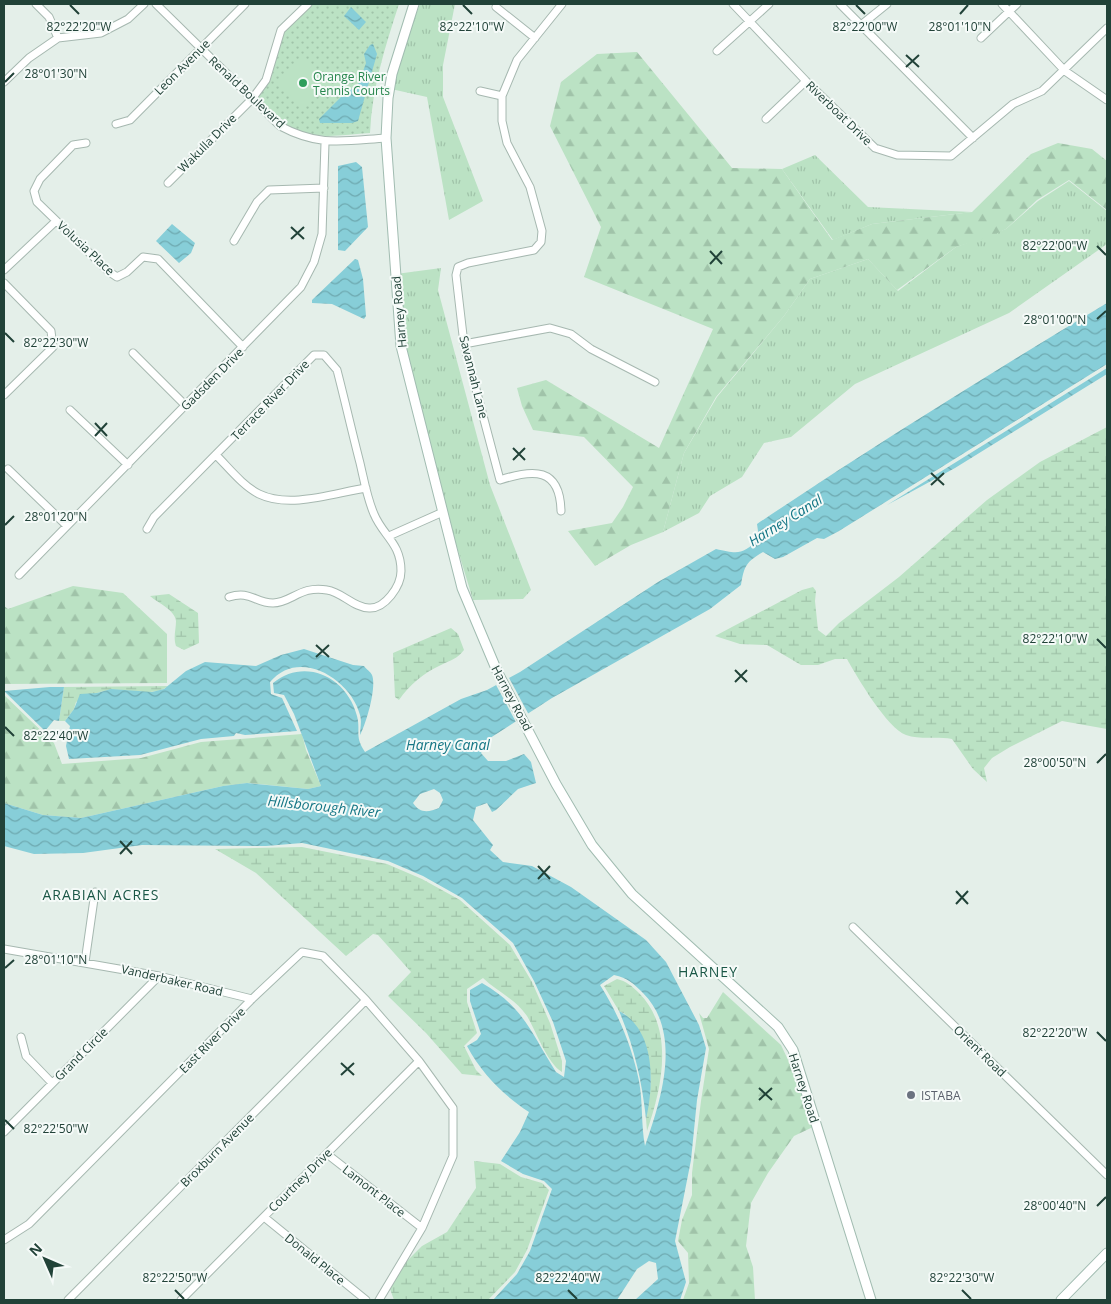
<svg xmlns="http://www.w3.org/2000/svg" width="1111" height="1304" font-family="'Open Sans',sans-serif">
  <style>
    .grass { fill: url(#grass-tufts) }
    .forest { fill: url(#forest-firs) }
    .wetland { fill: url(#wetland-marsh) }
    .park { fill: url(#park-dots) }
    .garden { fill: #bbe2c4 }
    .water { fill: url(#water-waves); fill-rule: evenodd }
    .pier { fill: #e4efe9 }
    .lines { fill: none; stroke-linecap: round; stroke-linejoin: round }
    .street-casing { stroke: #a6b8b0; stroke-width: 9 }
    .secondary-casing { stroke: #a1bcb1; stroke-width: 11 }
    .street { stroke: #fff; stroke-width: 7 }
    .secondary { stroke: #fff; stroke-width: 9 }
    .ticks { fill: none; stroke: #214238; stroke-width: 2 }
    .leisure-dot { fill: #2e9e5b; stroke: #f5faf8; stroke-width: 2 }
    .worship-dot { fill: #6b7280; stroke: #f5faf8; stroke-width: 2 }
    .labels { text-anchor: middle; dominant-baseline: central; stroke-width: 4; stroke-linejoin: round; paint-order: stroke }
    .street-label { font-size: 12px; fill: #214238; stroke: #f5faf8 }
    .leisure-label { font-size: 12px; fill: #27864d; stroke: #f5faf8; text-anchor: start }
    .worship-label { font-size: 12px; fill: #5b616d; stroke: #f5faf8; text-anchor: start }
    .water-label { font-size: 14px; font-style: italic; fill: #147685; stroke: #f5faf8 }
    .neighbourhood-label { font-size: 14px; letter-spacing: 1px; fill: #1a5746; stroke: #f5faf8 }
    .ticks-label { font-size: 12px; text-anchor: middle; fill: #214238; stroke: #f5faf8; stroke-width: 4; stroke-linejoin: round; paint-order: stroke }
  </style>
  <defs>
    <pattern id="grass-tufts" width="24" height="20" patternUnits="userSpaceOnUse" patternTransform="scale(1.25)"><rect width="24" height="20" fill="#bbe2c4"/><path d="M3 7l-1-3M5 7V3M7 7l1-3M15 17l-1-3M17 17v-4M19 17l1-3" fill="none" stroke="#a0c3a9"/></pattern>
    <pattern id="forest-firs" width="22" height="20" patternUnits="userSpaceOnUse" patternTransform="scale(1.25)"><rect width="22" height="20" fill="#bbe2c4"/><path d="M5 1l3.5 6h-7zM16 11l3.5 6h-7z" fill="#a0c3a9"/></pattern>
    <pattern id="wetland-marsh" width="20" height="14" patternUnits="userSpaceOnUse" patternTransform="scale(1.25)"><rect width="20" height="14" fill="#bbe2c4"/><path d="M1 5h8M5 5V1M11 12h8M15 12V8" fill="none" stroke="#a0c3a9"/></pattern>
    <pattern id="park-dots" width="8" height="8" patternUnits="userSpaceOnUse" patternTransform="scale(1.25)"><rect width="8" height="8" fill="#bbe2c4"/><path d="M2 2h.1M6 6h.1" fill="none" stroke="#a0c3a9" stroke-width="1.8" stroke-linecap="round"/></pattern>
    <pattern id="water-waves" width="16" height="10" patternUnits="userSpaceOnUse" patternTransform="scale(1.25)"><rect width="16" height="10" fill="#87ced8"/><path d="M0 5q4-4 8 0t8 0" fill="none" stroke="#6ea9b0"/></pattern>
  </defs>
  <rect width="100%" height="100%" fill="#e4efe9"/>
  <path class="grass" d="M420 4H455L443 65V97L483 201 449 220 427 97 391 89 401 52Z
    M815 155 868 207 972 212 872 224 833 240 782 169Z
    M1069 181 1107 211V244L1009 313 855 384 791 437 764 443 742 477 710 496 699 513 663 532 684 453 717 397 784 316 810 279 868 259 898 291 956 247 1006 229 1038 201Z
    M441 268 438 290 490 485 531 590 523 599 473 600 443 501 406 360 396 274Z"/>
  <path class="forest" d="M637 52 732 168 782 169 832 240 872 224 972 212 1031 154 1058 143 1092 149 1107 161V210L1069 180 1037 200 1006 229 989 237 956 247 897 290 868 259 810 279 784 316 716 397 684 453 663 532 631 545 595 566 568 531 612 523 623 507 633 487 584 437 533 430 522 406 517 388 546 380 659 448 713 329 584 277 601 227 550 126 561 82 597 54Z
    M73 586 123 593 167 634V683L4 684V606L8 609Z
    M4 695 54 743 62 764 141 758 201 742 302 734 306 750 321 786 308 789 248 783 223 786 81 818 43 815 4 803Z
    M723 992 781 1045 799 1083 813 1127 794 1136 768 1173 751 1203 746 1246 753 1267 755 1300H683L689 1283 688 1253 678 1241 682 1220 692 1195V1173L701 1101 709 1049 699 1013 703 1018H707Z"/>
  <path class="wetland" d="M1107 427V729L1062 721 1010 747 992 758 984 768 987 782 973 769 952 739C937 736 919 740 906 735 887 728 857 677 847 659H835L818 665H801L767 645 740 644 715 636 802 590 813 587 816 591 815 601 818 630 826 636 839 623 899 577 987 500 1040 462Z
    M169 594 198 613 199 643 184 650 176 646C173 637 176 630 176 621 175 610 158 603 150 596Z
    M451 628 458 634 464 650C457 659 451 660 441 665 425 672 409 685 399 700L395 697 393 653Z
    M168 686C154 698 127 688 110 690 98 691 86 698 76 702L74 709 65 721H59L64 687Z
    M302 847 387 864 422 879 460 900 510 945 532 982 550 1023 562 1061V1072C547 1063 536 1031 527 1016 516 999 496 991 483 978L467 989V1002L477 1033 464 1046 476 1070 482 1076 462 1074 426 1033 388 996 411 972 378 935 373 934 346 956 256 873 215 849Z
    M617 979C626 981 632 986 639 993 675 1029 662 1088 647 1131L646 1119 651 1080 647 1051 625 1014 619 1011 604 986Z
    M474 1161 500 1164 521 1177 542 1183 549 1190 527 1250 515 1272 488 1300H394L390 1289 406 1262 422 1246 447 1232 476 1188Z"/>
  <path class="park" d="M312 4H399C385 47 372 88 370 133 341 135 307 142 281 123 272 116 264 107 255 99L268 82 284 31Z"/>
  <path class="garden" d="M301 58 328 84 304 108 277 83Z"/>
  <path class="water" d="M351 7 366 22 359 30 344 16Z
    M373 44 377 54 358 121 352 123H320L319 119 344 94 358 85 366 63 364 54 370 45Z
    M356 162 362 167 368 227 345 251 338 250V166Z
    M172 224 195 243 191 253 179 263 156 241Z
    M355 259 358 260 363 279 366 316 364 319 332 304 312 303V300Z
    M1107 303V364L839 531 824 539 817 538 783 557 775 559 763 552C746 562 744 566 741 585L710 609 552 698 487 740 481 753 488 761H506L524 754 531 762 536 783 518 789 496 810 492 812 487 803 476 807 473 820 493 845 490 850 503 862 532 866 571 887 646 940 666 962 699 1025 706 1048 697 1100 691 1160 675 1241 686 1282 680 1300H635L658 1279 656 1263 649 1261 637 1269 617 1300H493L517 1274 530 1251 552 1189 544 1181 523 1174 501 1161 520 1132 529 1112C503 1095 482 1074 467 1046L477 1040 481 1034 470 1001V990L482 983C524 1007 531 1033 556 1072L564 1077 566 1061 553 1022 534 981 513 943 462 898 423 876 388 861 302 843 266 846 142 845 83 853 34 854 4 846V803L43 815 81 818 223 786 247 783 308 789 321 786 294 714 284 695 274 693 273 683C305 657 347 677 357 716 361 731 354 736 365 752L461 699 487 690 520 672 658 582 716 549C738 554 743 555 759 538L757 524C872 447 989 374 1107 303ZM434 789 440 793 443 800 439 808C429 812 420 814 413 803L420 794ZM614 975C628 978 633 983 643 993 683 1033 661 1100 645 1146 641 1125 643 1102 639 1081 632 1047 619 1015 600 985Z
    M1107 368V374L955 468 887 505Z
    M304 649 353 665 364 666C366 669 371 672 372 675 377 687 366 724 360 735 360 729 362 721 360 715 351 679 299 647 270 682L271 694 282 698 297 731 245 735 236 733 234 736 201 739 140 755 69 759 66 746 70 726 65 721 74 709 80 694 97 693 111 689 152 692 164 689 186 671 205 662 256 666 281 655Z
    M50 687H64L59 721 54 720 45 731 4 691Z
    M619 1011C656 1030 654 1085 646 1119 642 1081 634 1046 619 1011Z"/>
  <path class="pier" d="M508 676 529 715 517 724 495 683Z"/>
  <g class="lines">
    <defs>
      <path id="street" d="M36 4 49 17 58 38
        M156 4 280 126C319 147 343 141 386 138
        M733 4 806 81 875 148 897 155 951 156 1013 104 1042 91 1107 28
        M840 4 973 138
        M1002 4 1065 71 1107 100
        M496 7 535 38
        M861 25 887 4
        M981 38 1017 4
        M717 51 769 4
        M4 82 29 58 58 38 101 33 128 19 144 4
        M480 91 502 96
        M766 119 806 81
        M116 124 130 120 245 4
        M86 143 73 145 40 179 34 191 37 202 108 271 117 277 127 272 143 257 158 259 243 347
        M168 183 252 99 266 80 281 30 308 4
        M234 241 257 202 269 190 324 188
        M4 270 56 221
        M4 283 51 331 53 347 4 395
        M464 344 550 328 571 334 591 349 655 382
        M133 353 186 406
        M70 410 128 465
        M216 455C229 468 243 486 259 494 290 509 334 493 366 488
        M8 469 67 526
        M561 511C560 467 533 469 500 480L464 344 456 275 458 267 468 263 534 250 541 242 542 231 530 187 507 143 502 121V96L517 60 562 4
        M147 529 154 517 314 355H324L337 370C345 401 352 432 360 463 364 480 367 498 374 514 383 536 401 543 401 571 401 586 385 609 369 608 354 608 342 592 327 590 301 585 291 603 273 603 255 603 250 590 229 597
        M389 536 443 512
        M19 575 301 287 314 262 322 234 325 143
        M853 927 1107 1175
        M4 949 159 976 252 999
        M85 962 95 892
        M21 1037 26 1056 52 1083
        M4 1132 159 976
        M327 1154 422 1228
        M264 1217 366 1300
        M4 1240 29 1224 252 999 302 952 323 956 366 1000 419 1061 453 1108V1156L422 1228 379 1300
        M68 1300 366 1000
        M181 1300 419 1061"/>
      <path id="secondary" d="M414 4 392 74 388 98 386 138 401 346 462 588 497 671 556 784 592 845 632 894 778 1027 793 1050 871 1300
        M1061 1300 1107 1253"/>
    </defs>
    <use href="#street" class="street-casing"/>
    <use href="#secondary" class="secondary-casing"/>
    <use href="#street" class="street"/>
    <use href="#secondary" class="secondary"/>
  </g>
  <path class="ticks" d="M70 5 79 14M463 5 472 14M856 5 865 14M960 14 968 5M906 55 919 67M906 67 919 55M5 82 14 73M291 227 304 239M291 239 304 227M1097 246 1106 255M710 251 722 264M710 264 722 251M1097 319 1106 311M5 333 14 342M95 423 107 436M95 436 107 423M513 448 525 460M513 460 525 448M931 473 944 485M931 485 944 473M5 525 14 516M1097 639 1106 648M316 645 329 657M316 657 329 645M735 670 747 682M735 682 747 670M5 727 14 736M1097 763 1106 754M120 841 132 854M120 854 132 841M538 866 550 879M538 879 550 866M956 891 968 904M956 904 968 891M5 968 14 960M1097 1032 1106 1041M341 1063 354 1075M341 1075 354 1063M759 1088 772 1100M759 1100 772 1088M5 1120 14 1129M1097 1206 1106 1197M175 1290 184 1299M568 1290 577 1299M962 1290 971 1299"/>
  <circle class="leisure-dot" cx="303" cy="83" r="5"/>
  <circle class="worship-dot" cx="911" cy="1095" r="5"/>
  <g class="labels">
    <g class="street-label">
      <text transform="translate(182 67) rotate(-45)">Leon Avenue</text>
      <text transform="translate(247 92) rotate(43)">Renald Boulevard</text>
      <text transform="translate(839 113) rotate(44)">Riverboat Drive</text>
      <text transform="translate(207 143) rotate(-45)">Wakulla Drive</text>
      <text transform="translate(86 248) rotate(43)">Volusia Place</text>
      <text transform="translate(399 312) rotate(-95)">Harney Road</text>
      <text transform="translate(474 377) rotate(76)">Savannah Lane</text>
      <text transform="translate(212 379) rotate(-45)">Gadsden Drive</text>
      <text transform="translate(270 400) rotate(-46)">Terrace River Drive</text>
      <text transform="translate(512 698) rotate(62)">Harney Road</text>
      <text transform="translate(172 980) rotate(13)">Vanderbaker Road</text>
      <text transform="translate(212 1040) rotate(-45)">East River Drive</text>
      <text transform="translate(980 1051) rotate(44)">Orient Road</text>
      <text transform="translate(81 1054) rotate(-45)">Grand Circle</text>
      <text transform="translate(804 1088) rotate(72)">Harney Road</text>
      <text transform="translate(217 1150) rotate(-45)">Broxburn Avenue</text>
      <text transform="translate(300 1180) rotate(-45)">Courtney Drive</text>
      <text transform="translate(374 1191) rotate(38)">Lamont Place</text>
      <text transform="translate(315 1259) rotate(39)">Donald Place</text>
    </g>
    <g class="leisure-label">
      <text x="313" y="76">Orange River<tspan x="313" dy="14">Tennis Courts</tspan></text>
    </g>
    <g class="worship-label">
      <text x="921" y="1095">ISTABA</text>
    </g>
    <g class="water-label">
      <text transform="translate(785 520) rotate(-32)">Harney Canal</text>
      <text x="448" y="744">Harney Canal</text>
      <text transform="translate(324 806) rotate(6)">Hillsborough River</text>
    </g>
    <g class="neighbourhood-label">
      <text x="101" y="894">ARABIAN ACRES</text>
      <text x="708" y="971">HARNEY</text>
    </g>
  </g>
  <g class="ticks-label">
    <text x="79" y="31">82°22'20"W</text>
    <text x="865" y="31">82°22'00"W</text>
    <text x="472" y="31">82°22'10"W</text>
    <text x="960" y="31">28°01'10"N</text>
    <text x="56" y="78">28°01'30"N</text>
    <text x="1055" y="250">82°22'00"W</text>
    <text x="1055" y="324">28°01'00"N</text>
    <text x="56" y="347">82°22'30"W</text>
    <text x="56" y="521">28°01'20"N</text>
    <text x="1055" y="643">82°22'10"W</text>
    <text x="56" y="740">82°22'40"W</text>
    <text x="1055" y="767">28°00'50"N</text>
    <text x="56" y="964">28°01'10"N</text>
    <text x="1055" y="1037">82°22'20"W</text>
    <text x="56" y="1133">82°22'50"W</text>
    <text x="1055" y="1210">28°00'40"N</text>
    <text x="175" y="1282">82°22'50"W</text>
    <text x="568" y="1282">82°22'40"W</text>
    <text x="962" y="1282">82°22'30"W</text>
  </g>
  <rect width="1111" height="1304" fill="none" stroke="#214238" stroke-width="10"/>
  <g transform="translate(45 1259) rotate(315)" stroke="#f5faf8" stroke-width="4" paint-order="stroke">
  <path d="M0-4L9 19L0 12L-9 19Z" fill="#214238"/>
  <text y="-8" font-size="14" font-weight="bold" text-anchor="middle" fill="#214238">N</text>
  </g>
</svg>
